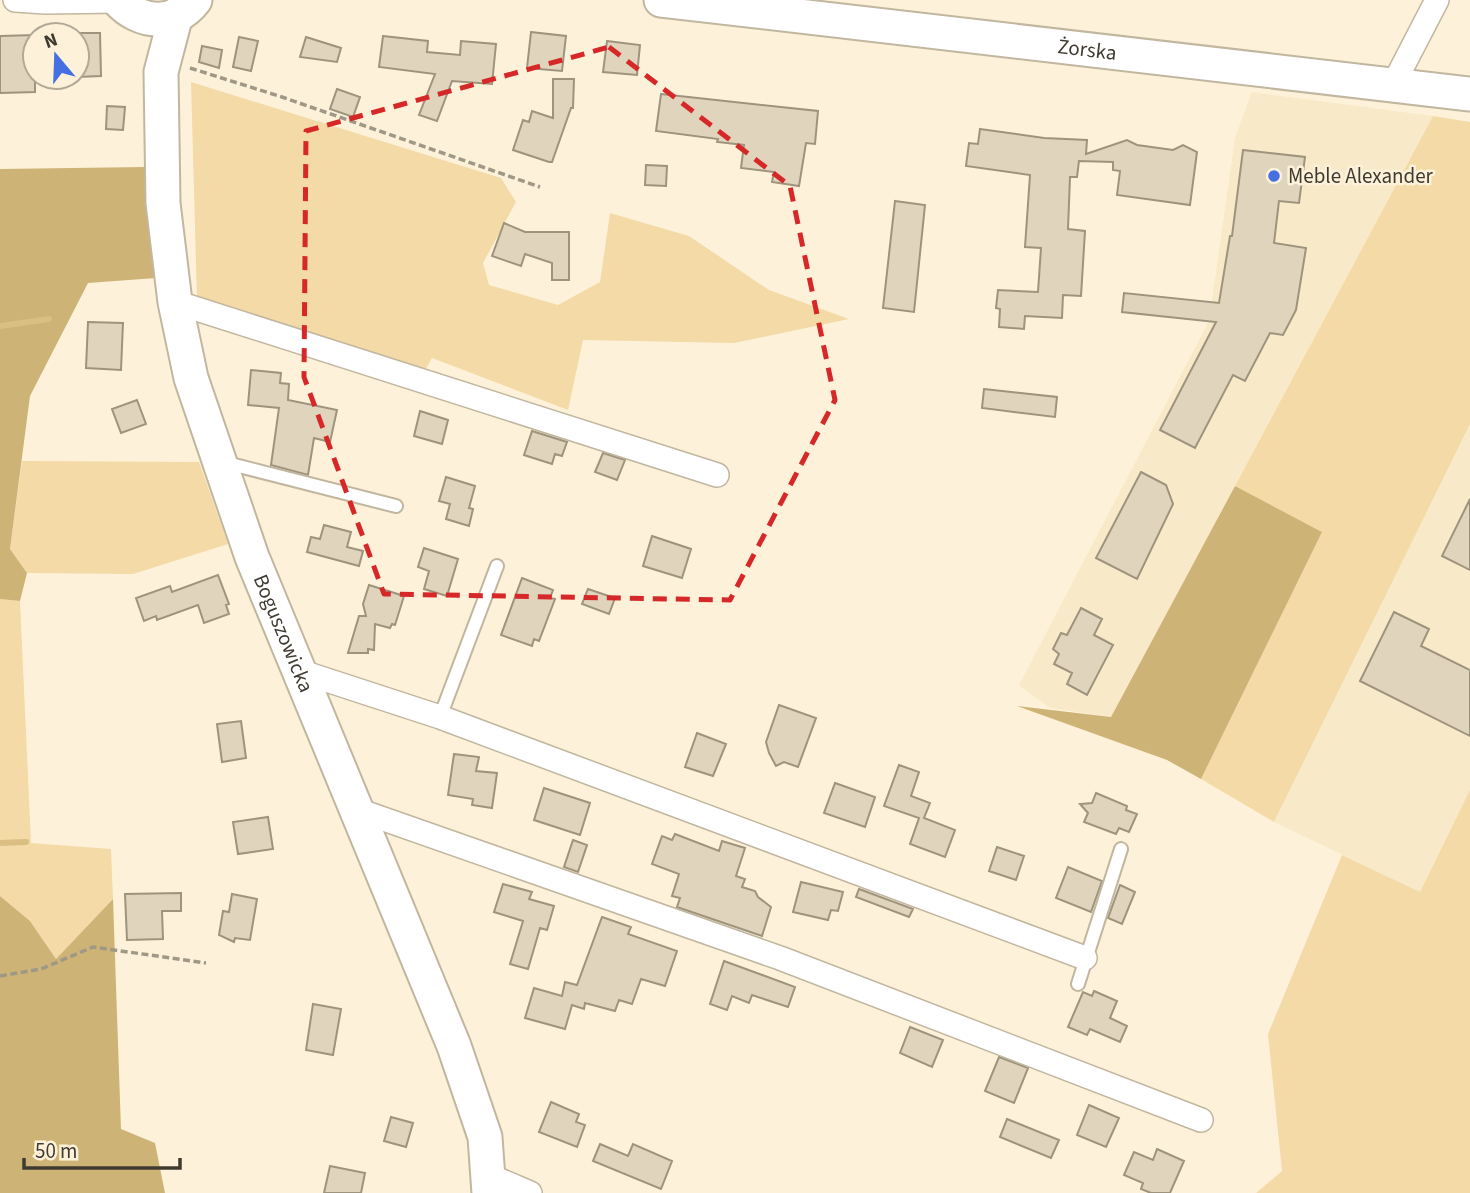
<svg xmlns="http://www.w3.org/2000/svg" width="1470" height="1193" font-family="'Source Sans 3',sans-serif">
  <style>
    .built { fill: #f8e9c9 }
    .green { fill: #f3daa6 }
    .forest { fill: #ceb377 }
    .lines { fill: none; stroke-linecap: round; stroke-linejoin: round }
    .stream { stroke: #dabe82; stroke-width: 6 }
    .building { fill: #e0d5bc; stroke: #9e937c; stroke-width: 2 }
    .lane-casing { stroke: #c1b69f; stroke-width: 16 }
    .street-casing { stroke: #c1b69f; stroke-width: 26 }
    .secondary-casing { stroke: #c1b69f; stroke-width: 37 }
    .path { stroke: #a09886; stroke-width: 3.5; stroke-dasharray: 7 3.5; stroke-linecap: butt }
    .lane { stroke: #fff; stroke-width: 12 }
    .street { stroke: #fff; stroke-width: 23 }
    .secondary { stroke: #fff; stroke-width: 33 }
    .marked { fill: none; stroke: #d62828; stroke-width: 5; stroke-dasharray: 14 9; stroke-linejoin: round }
    .poi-dot { fill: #466fe2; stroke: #fdf2d9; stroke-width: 2.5 }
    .labels { text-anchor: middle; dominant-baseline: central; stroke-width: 5; stroke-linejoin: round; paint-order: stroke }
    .street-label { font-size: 21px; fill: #403b31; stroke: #fdf2d9 }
    .poi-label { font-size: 21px; fill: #403b31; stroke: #fdf2d9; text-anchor: start }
  </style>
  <rect width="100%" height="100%" fill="#fdf2d9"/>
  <path class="built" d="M1252 92 1433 116 1111 717 1050 708 1019 685 1209 321 1235 138Z
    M1470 424V790L1420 892 1274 822Z"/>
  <path class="green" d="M191 82 501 178 516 202 483 263 489 285 558 305 600 282 610 213 689 236 769 290 849 319 734 343 583 340 568 410 432 358 424 372 197 299Z
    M1433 116 1470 122V424L1274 822 1201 779 1322 532 1235 486Z
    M22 461 199 462 228 544 133 574 27 573 10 549Z
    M0 599 20 601 31 843 111 849 113 899 56 959 30 921 0 896Z
    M1470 790V1193H1256L1282 1171 1268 1034 1342 855 1420 892Z"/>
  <path class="forest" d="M144 167 156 278 88 283 30 396 10 549 27 573 20 601 0 599V169Z
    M1235 486 1322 532 1201 779 1167 760 1017 706 1111 717Z
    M0 896 30 921 56 959 113 899 121 1129 155 1143 165 1193H0Z"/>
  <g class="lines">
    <path class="stream" d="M0 326 49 319
      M0 843 26 842"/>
  </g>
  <path class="building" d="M531 32 566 36 562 71 527 68Z
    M77 33H100L101 76 77 77Z
    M35 35V92L0 93V36Z
    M383 36 428 41 427 52 460 55 461 41 496 44 492 84 452 81 437 121 419 115 435 74 379 67Z
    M239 37 258 41 251 71 233 67Z
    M306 37 341 48 337 62 300 57Z
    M607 41 640 45 637 75 603 72Z
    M202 46 222 50 219 68 199 62Z
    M553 79H574L573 108H571L552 162H549L513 150 523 120 529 122 532 111 553 118Z
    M337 89 360 97 353 117 330 109Z
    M661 94 818 111 815 144 806 143 799 186 772 182 774 172 741 168 744 145 717 142 718 139 656 131Z
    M107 106 125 107 123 130 106 129Z
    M980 129 1044 138 1087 140 1086 154 1127 140 1137 145 1173 150 1183 145 1197 152 1190 205 1117 195 1120 171 1113 170V162L1079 161 1077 177H1070L1068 229 1085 231 1081 296 1063 295 1062 318 1025 316 1024 329 999 327 1000 309 996 308 998 290 1038 292 1041 248 1025 247 1030 175 966 166 969 143 978 144Z
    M1243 150 1305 157 1299 203 1279 201 1274 243 1306 248 1296 310 1283 335 1270 333 1245 381 1233 375 1195 448 1160 430 1216 322 1122 312 1124 293 1219 303 1230 236H1232Z
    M646 165 667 166 666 186 645 185Z
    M895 201 925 205 914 312 883 308Z
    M504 223 525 232H569V280H552V263L525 254 521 266 492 256Z
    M88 322 123 323 121 370 86 368Z
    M251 370 281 373 280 383 289 384 288 400 337 410 330 442 314 438 308 475 271 465 279 408 248 405Z
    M984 389 1057 397 1055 417 982 408Z
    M137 400 146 424 121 433 112 409Z
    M420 411 448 420 442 444 414 436Z
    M532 431 567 442 562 456 555 454 552 464 524 455Z
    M603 453 625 460 617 480 595 472Z
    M1141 472 1166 485 1173 504 1137 579 1096 558Z
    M446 477 475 486 469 508 473 509 469 526 446 519 450 504 439 501Z
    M1470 499V570L1442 556Z
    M324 525 351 532 347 547 363 551 359 566 307 552 311 537 320 539Z
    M652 536 691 549 682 578 643 566Z
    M424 548 458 559 447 596 424 589 429 571 418 567Z
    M218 575 229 604 226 605 229 614 204 623 198 605 157 620 156 616 144 621 136 598 170 586 172 592Z
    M522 578 553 590 550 598 555 599 539 641 534 639 532 646 501 635Z
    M369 585 404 596 395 625 392 624 390 628 375 624 374 650 368 649V653H348L359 616H366L363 604Z
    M588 589 615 598 609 614 582 604Z
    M1081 608 1102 619 1094 635 1113 645 1087 695 1067 684 1072 673 1054 664 1059 654 1053 649 1061 633 1067 635Z
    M1394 612 1429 629 1421 646 1470 670V736L1360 681Z
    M779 705 816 718 798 767 784 762 776 766 769 753 766 742Z
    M241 721 246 758 222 762 217 724Z
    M697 733 726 744 713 776 685 767Z
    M454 754 479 757 476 771 497 773 492 808 472 805 473 799 448 795Z
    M899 765 919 772 911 796 930 803 924 818 955 830 945 857 910 844 919 818 884 806Z
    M835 783 875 797 865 827 824 813Z
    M544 788 590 803 580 835 534 820Z
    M1096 793 1127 806 1126 810 1137 814 1129 832 1119 828 1116 834 1084 822 1088 813 1080 804 1092 803Z
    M268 817 273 849 238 854 233 822Z
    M675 834 719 851 722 841 745 848 736 876 745 879 742 887 755 891 758 897 771 907 762 936 677 907 680 898 672 896 679 874 652 864 662 836 672 840Z
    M573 840 587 845 578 872 564 867Z
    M997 847 1024 856 1016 880 989 871Z
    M1068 867 1102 881 1091 912 1056 898Z
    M801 882 843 892 838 911 831 910 828 920 793 912Z
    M503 884 532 892 529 899 554 906 547 930 540 928 528 969 510 964 523 921 494 912Z
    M1120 885 1135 892 1122 924 1108 918Z
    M859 889 913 909 909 917 856 897Z
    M181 893V911H162L163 939 127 940 125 894Z
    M232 894 257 899 250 940 235 938 234 942 219 935 223 911 229 912Z
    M602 917 631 927 628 934 677 951 665 986 641 979 632 1004 619 1000 615 1011 585 1003 584 1009 572 1005 565 1029 525 1018 534 988 562 996 565 982 577 985Z
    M724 961 795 987 788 1007 752 995 749 1003 732 996 727 1010 710 1004Z
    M1094 991 1117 1001 1110 1018 1127 1026 1120 1042 1090 1029 1087 1035 1068 1027 1083 992 1092 996Z
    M313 1004 341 1009 333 1055 306 1050Z
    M910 1027 943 1040 932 1067 900 1053Z
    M999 1057 1028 1068 1014 1103 985 1091Z
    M551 1102 579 1114 576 1122 585 1125 577 1147 539 1132Z
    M1089 1105 1119 1118 1106 1147 1077 1135Z
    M391 1117 413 1123 406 1147 384 1141Z
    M1007 1119 1059 1140 1051 1158 1000 1137Z
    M600 1144 628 1156 633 1144 672 1161 661 1189 593 1161Z
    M1157 1149 1184 1161 1170 1193H1151L1141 1189 1143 1183 1124 1175 1134 1152 1153 1160Z
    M330 1166 365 1173 361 1193H324Z"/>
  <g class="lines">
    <defs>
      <path id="lane" d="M223 462 396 506
        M440 717 497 566
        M1078 984 1121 849"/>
      <path id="street" d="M15 0 45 2 120 1
        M1393 85 1437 0
        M175 302 717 475
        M299 671 440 717 1085 958
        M355 809 780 958 1201 1120
        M488 1175 530 1193"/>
      <g id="secondary">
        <path d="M118 0C139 24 175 27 195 0"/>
        <path id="s1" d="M661 0 1470 94"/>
        <path id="s2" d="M176 15 161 72 163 203 175 302 191 378 252 557 454 1046 485 1137 489 1193"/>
      </g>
    </defs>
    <use href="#lane" class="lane-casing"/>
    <use href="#street" class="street-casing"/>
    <use href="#secondary" class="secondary-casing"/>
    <path class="path" d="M190 68 282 97 540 187
      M0 976 41 969 93 947 206 963"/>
    <use href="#lane" class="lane"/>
    <use href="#street" class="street"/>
    <use href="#secondary" class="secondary"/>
  </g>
  <path class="marked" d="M609 47 790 186 835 400 730 600 384 594 304 377 306 131Z"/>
  <circle class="poi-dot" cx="1274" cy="176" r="7"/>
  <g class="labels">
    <g class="street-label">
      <text stroke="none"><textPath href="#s1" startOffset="429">Żorska</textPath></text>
      <text stroke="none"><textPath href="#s2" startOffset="639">Boguszowicka</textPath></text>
    </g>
    <g class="poi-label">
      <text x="1288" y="176">Meble Alexander</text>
    </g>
  </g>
  <g transform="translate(56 56) rotate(341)"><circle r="33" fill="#fdf2d9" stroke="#b1a996" stroke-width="2"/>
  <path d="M0-5L12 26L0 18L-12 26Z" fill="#466fe2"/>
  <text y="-10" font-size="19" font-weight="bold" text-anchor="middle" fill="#403b31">N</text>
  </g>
  <path d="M24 1158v10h156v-10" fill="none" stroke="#403b31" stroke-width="3.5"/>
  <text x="35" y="1158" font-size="21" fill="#403b31" stroke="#fdf2d9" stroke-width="5" paint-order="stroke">50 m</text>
</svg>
